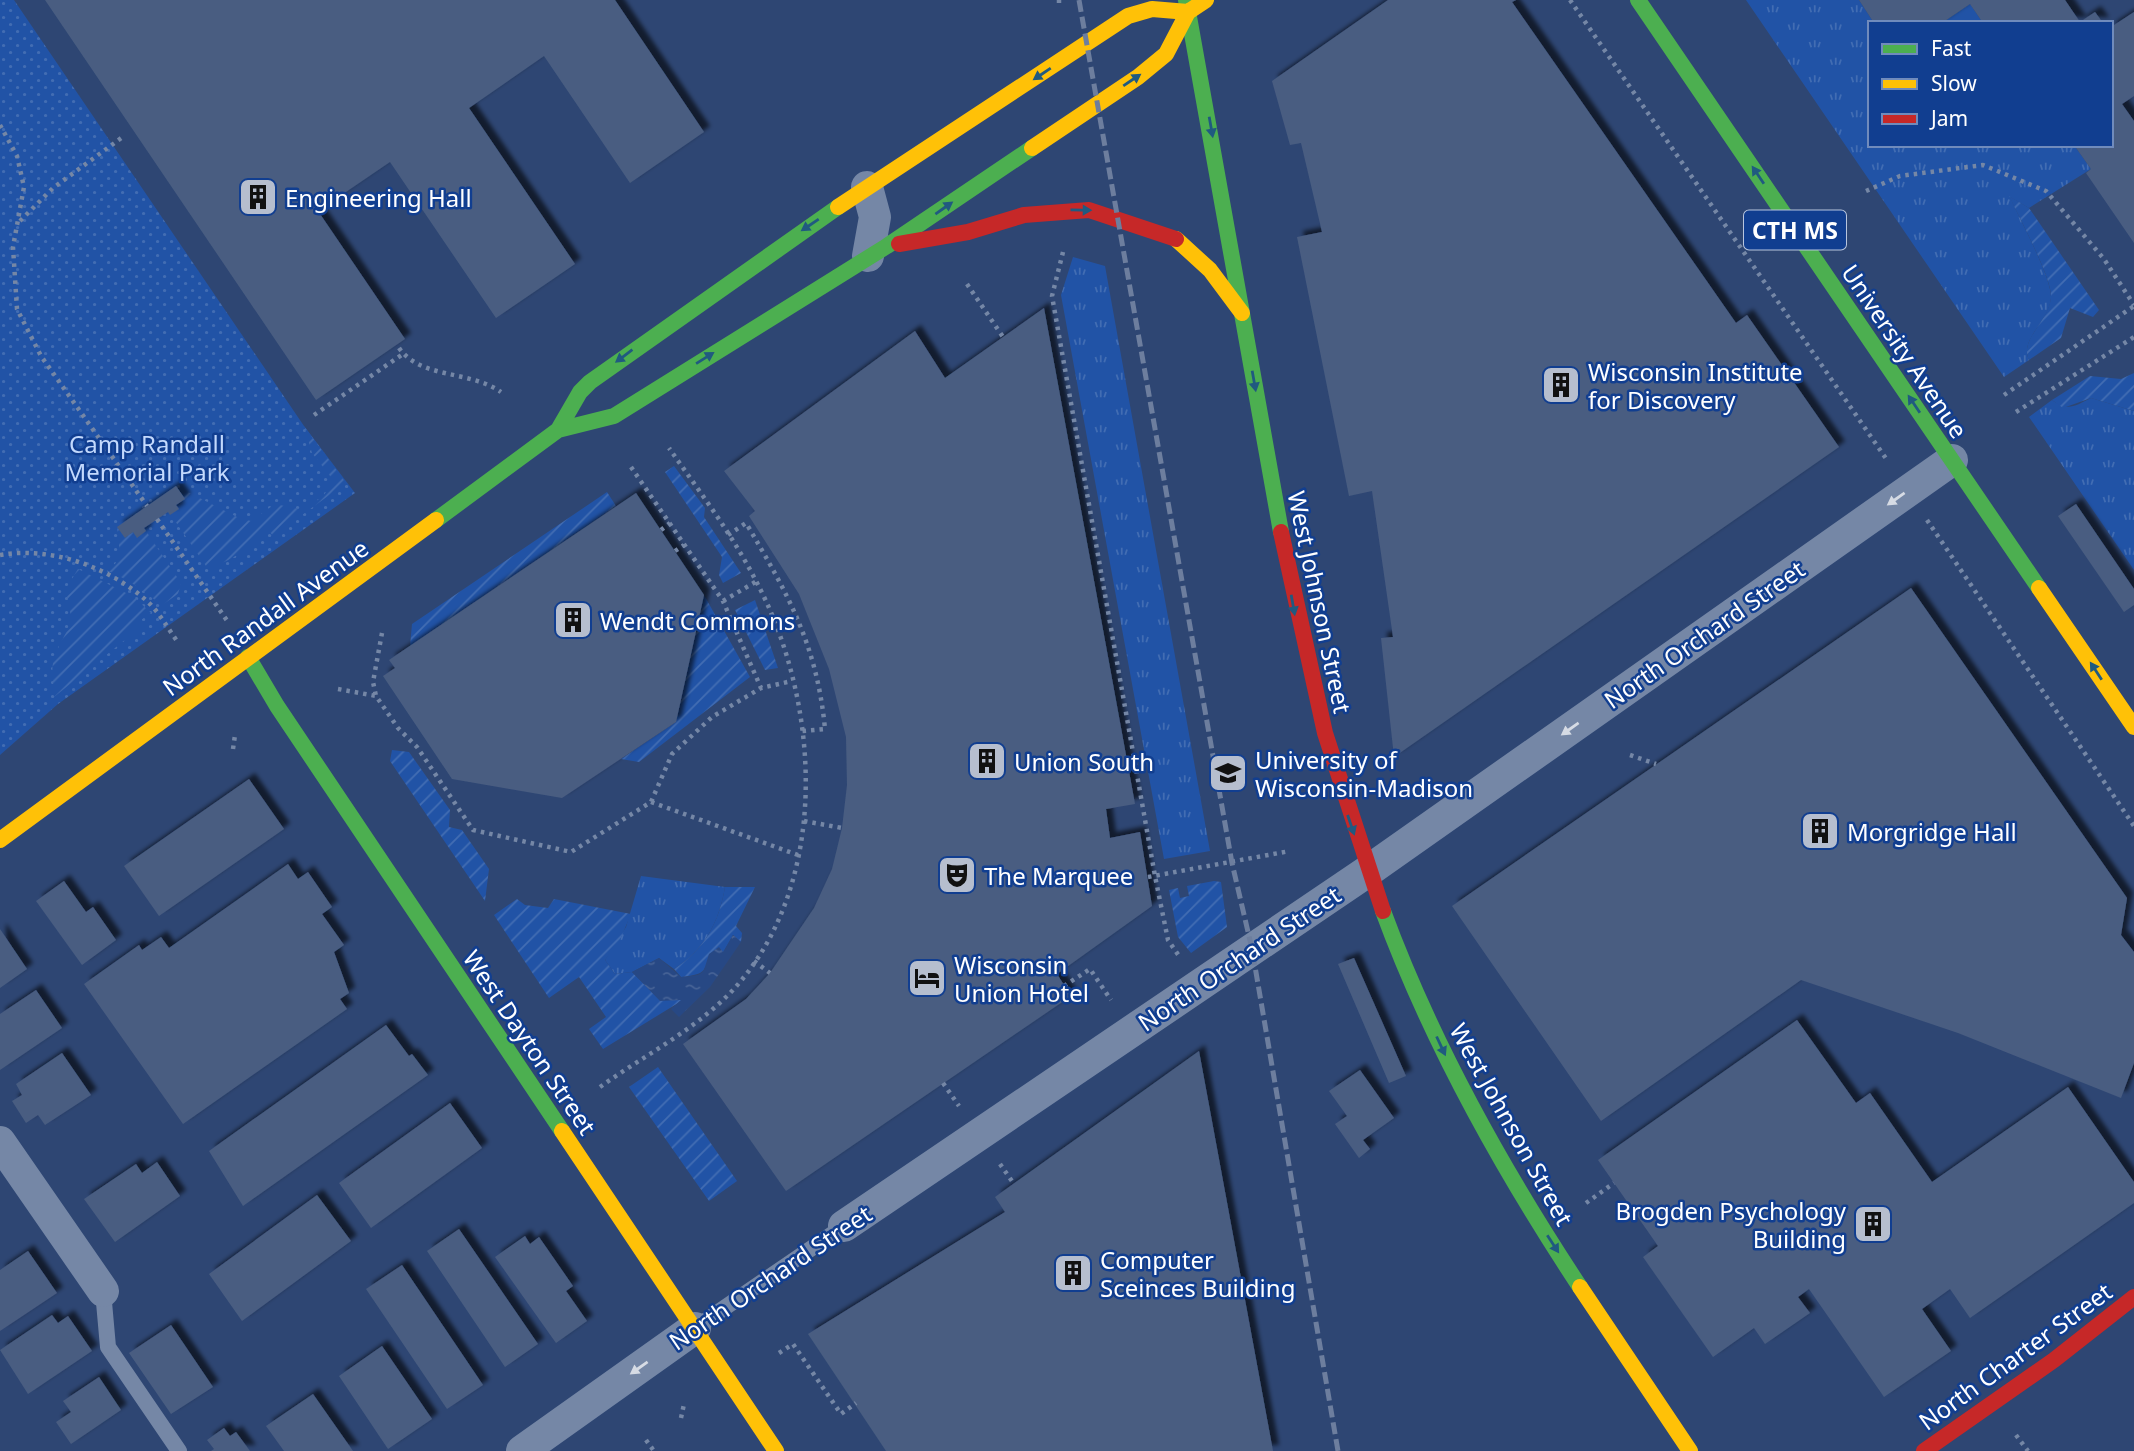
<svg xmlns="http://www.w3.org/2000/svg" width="2134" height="1451" font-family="'Noto Sans',sans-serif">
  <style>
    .grass { fill: url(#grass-tufts) }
    .park { fill: url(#park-dots) }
    .garden { fill: url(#garden-furrows) }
    .water { fill: url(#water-ripples) }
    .building { fill: #495d81; filter: url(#shadow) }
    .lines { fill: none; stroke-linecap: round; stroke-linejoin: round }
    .path { stroke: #7587a6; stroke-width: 4.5; stroke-dasharray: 3.5 5; stroke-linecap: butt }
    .lane { stroke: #7587a6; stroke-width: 16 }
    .street { stroke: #7587a6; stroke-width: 32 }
    .fast { stroke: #4caf50; stroke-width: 16 }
    .slow { stroke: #ffc107; stroke-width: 16 }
    .jam { stroke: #c62828; stroke-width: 16 }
    .rail { stroke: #6d7e9e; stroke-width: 5; stroke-dasharray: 12 5; stroke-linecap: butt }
    .oneway { fill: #205a80 }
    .oneway2 { fill: #d6dbe4 }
    .labels { text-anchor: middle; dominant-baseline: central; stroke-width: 5; stroke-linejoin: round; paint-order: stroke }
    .shield { fill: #113e90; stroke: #b8c5de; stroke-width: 2 }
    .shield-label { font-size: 23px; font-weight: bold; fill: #fff }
    .poi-label { font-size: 24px; fill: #fff; stroke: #113e90; text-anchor: start }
    .street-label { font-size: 24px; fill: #fff; stroke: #113e90 }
    .park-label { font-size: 24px; fill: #c3d9fd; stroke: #113e90 }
  </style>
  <defs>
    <pattern id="grass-tufts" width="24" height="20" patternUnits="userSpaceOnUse" patternTransform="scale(1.75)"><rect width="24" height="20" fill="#2153a6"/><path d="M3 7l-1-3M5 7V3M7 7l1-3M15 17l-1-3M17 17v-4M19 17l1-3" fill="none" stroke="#426db3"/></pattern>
    <pattern id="park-dots" width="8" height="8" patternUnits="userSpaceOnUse" patternTransform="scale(1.75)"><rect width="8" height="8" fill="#2153a6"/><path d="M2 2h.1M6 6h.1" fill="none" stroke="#426db3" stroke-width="1.8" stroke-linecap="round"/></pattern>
    <pattern id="garden-furrows" width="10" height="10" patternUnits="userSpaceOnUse" patternTransform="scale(1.75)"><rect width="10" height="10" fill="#2153a6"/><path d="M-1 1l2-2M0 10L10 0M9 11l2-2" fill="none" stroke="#426db3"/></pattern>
    <pattern id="water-ripples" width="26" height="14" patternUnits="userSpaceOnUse" patternTransform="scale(1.75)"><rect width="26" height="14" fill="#274884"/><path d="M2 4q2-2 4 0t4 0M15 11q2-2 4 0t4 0" fill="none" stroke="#476396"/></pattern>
    <filter id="shadow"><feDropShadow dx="6" dy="-6" stdDeviation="2" flood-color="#0009"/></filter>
  </defs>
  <rect width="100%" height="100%" fill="#2e4673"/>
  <path class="grass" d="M1746 0H1859L1874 23H1870V145H2074L2091 169 2029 208 2010 197C2019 218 2052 278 2051 298 2049 322 2019 339 2029 360L2004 377Z
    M1970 4 1983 23H1942Z
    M1073 257 1105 266 1210 851 1164 859 1061 295Z
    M2091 398 2134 411V570L2029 417 2052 400C2068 412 2075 406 2091 398Z
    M641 876 725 887C719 922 705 949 674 969L659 958 632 972 615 974 605 960 626 927Z"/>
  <path class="park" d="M0 0H14L304 426 355 493 58 704 0 755Z"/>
  <path class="garden" d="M2009 196 2029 208 2099 310 2093 317 2070 308 2061 338 2029 360C2019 339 2049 322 2051 297 2052 278 2019 217 2009 196Z
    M2134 373V411L2091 398 2063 408 2052 400 2090 376 2121 379Z
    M304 426 346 483 273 536 270 532C254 543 226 567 206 566L171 515 185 499 176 486 239 518 251 521 275 504 304 510 323 496 334 481 312 453Z
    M674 466 705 508 704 517 741 573 723 583 719 575 722 557 665 472Z
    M607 492 616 506 410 646 412 624Z
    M117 527 125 538 133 532 137 538 146 531 181 583 178 594 162 605 129 581 102 568 115 564 120 554Z
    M78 569 134 597 151 613 138 622 141 627 54 697C54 687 51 673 53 663 62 629 79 631 65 590Z
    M704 595 750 677 639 762 621 759 676 722Z
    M755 600 778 668 765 670 735 610Z
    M392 750 409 752 450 810 449 827 462 830 489 869 485 901 390 761Z
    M1214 881 1221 882 1227 927 1191 953 1178 937 1169 890 1178 888 1180 898 1189 896 1187 886Z
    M725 887H755L736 926 742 933 741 942 733 935 723 953 715 950C701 970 710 974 681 977L674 969C705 949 719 922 725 887Z
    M517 899 525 905 548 908 554 899 631 914 620 940 605 960 615 974 632 972 660 1000H683L603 1049 589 1029 606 1017 579 977 549 998 494 915Z
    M658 1067 737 1181 709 1201 629 1087Z"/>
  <path class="water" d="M733 935 741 942 710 987 679 1017 671 1009 681 1000 660 1001 632 972 659 958 681 977C706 975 702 975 709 954L719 947 723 952Z"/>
  <path class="building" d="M45 0H615L704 132 630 183 544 56 469 108 575 264 496 318 390 162 318 211 405 339 316 400Z
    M1388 0H1516L1512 2 1736 323 1747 315 1839 447 1394 757 1381 638 1393 637 1372 491 1349 496 1297 237 1322 232 1301 143 1290 145 1272 81Z
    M1859 0H2065L2080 22 2095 12 2103 23H1983L1970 4 1942 23H1874Z
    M2134 12V96L2122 104 2134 121V243L2086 173 2091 169 2074 145H2111V27Z
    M1044 308 1135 804 1106 809 1110 838 1140 832 1152 906 1057 974 1071 996 786 1191 683 1044 746 999 770 973 814 908 832 869 842 828 847 785 846 737 829 669 799 594 749 516 755 511 724 471 915 331 945 378Z
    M176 486 185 499 176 505 179 509 170 515 168 512 144 528 146 531 137 538 133 532 125 538 117 527Z
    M636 493 704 595 676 722 562 798 452 779 383 676 395 668 389 660Z
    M2076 504 2134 589V605L2124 612 2058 516Z
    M1911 588 2127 898 2121 935 2134 952V1063L2121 1098 1958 1033 1801 980 1601 1121 1452 906Z
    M249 779 284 829 159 916 124 866Z
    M288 864 298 879 308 872 332 907 322 914 344 945 334 952 349 993 340 999 347 1009 183 1124 84 984 139 945 142 950 161 937 169 948Z
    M64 881 86 912 93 907 116 940 82 965 36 901Z
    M0 929 27 969 0 988Z
    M1354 958 1406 1076 1389 1083 1338 964Z
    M36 990 62 1028 0 1070V1014Z
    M1797 1020 1856 1103 1870 1093 1932 1182 2068 1087 2134 1182V1203L1970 1318 1950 1289 1922 1309 1951 1351 1884 1397 1809 1289 1798 1297 1810 1313 1765 1344 1754 1328 1713 1357 1643 1257 1658 1246 1598 1160Z
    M386 1025 409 1056 412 1054 428 1075 243 1206 209 1151Z
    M1199 1051 1273 1451H886L808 1334 1005 1212 995 1197Z
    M62 1053 91 1095 45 1125 38 1115 26 1123 12 1101 22 1095 16 1084Z
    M1360 1070 1394 1118 1363 1140 1370 1149 1359 1158 1335 1124 1347 1116 1329 1091Z
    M450 1103 482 1148 371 1228 339 1183Z
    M157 1162 180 1196 115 1242 84 1199 136 1164 142 1173Z
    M317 1195 351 1241 242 1321 209 1274Z
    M459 1229 538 1344 505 1367 427 1251Z
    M525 1236 530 1244 539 1237 573 1286 566 1291 587 1321 556 1343 495 1257Z
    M28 1251 57 1293 0 1331V1270Z
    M402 1265 483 1385 447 1409 366 1289Z
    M52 1315 58 1323 68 1316 92 1351 28 1394 0 1350Z
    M171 1325 213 1387 171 1414 129 1353Z
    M382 1346 432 1419 388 1449 339 1376Z
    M99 1377 121 1410 71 1444 56 1422 71 1412 63 1401Z
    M313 1394 353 1451H284L266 1426Z
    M224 1428 230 1436 236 1432 250 1451H211L214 1449 207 1440Z"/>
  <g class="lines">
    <path class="path" d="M1059 0V3
      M1570 0 1887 460
      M0 125 17 156 24 187 13 247 17 309 41 356 147 506
      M1866 191 1900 176 1983 165 2046 191 2104 259 2134 305
      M20 221 53 188 124 136
      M1063 252 1052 296 1155 876 1168 940 1179 956
      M967 284 1003 337
      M399 348C421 379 469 370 501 392
      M2004 395 2134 306
      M2016 412 2134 337
      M314 415 403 354
      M631 467 723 601 761 688
      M157 519 228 622
      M1927 520 2134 826
      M661 530 670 523
      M728 535 746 523C788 594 817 645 825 729L802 731
      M675 551 684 545
      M0 555C51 546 109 567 147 601 159 612 167 627 177 641
      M723 601 757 581
      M382 633 373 682 376 696 398 728 417 747 473 830 571 852 651 802 672 754 712 717 761 688 792 681
      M338 689 376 696
      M233 749 235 735
      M1630 755 1656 764
      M651 802 798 855
      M804 821 842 828
      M1148 877 1290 851
      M754 961 770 973
      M1064 986 1090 969 1111 1000
      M943 1083 959 1106
      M600 1087C646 1054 703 1026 740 982 831 874 819 699 756 581 732 534 699 491 669 448
      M1000 1164 1014 1184
      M1586 1203 1614 1183
      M779 1353 793 1344 841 1414 856 1403
      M681 1418 684 1404
      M2016 1435 2028 1451
      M646 1440 654 1451"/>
    <path class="lane" d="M103 1291 108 1347 179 1451
      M695 1328 844 1226"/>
    <path class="street" d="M867 187 875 217 868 256
      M0 1142 103 1291
      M844 1226 1368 871 1952 460
      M522 1451 695 1328"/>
    <path class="fast" d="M1186 0 1281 532
      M1638 0 2039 588
      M558 430 580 392 590 382 838 207
      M436 520 558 430 614 416 887 246 1032 148
      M248 657 277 706 562 1131
      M1383 911C1432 1044 1502 1169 1580 1287"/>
    <path class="slow" d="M1032 148 1138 77 1166 54 1188 12 1206 0
      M838 207 1128 16 1152 9 1188 12
      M1176 239 1210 270 1242 313
      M2039 588 2134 727
      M0 840 436 520
      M562 1131 776 1451
      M1580 1287 1690 1451"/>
    <path class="jam" d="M899 244 968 232 1024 215 1089 210 1176 239
      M1281 532 1325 733 1383 911
      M1924 1451 2054 1360 2134 1297"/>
    <path class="rail" d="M1079 0 1232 863 1252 949 1338 1451"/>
  </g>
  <defs><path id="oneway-solid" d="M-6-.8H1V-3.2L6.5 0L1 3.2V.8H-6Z" transform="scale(1.75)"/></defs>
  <g class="oneway">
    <use href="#oneway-solid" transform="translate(1042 74) rotate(146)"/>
    <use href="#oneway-solid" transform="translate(1132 80) rotate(-34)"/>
    <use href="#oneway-solid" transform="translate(1211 127) rotate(80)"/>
    <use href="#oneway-solid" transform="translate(1758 175) rotate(-124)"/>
    <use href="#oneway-solid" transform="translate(944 208) rotate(-35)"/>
    <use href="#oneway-solid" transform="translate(1081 210) rotate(1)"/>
    <use href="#oneway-solid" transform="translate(810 225) rotate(146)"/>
    <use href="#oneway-solid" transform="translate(624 356) rotate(143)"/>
    <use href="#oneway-solid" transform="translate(705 358) rotate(-32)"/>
    <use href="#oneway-solid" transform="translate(1254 381) rotate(80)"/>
    <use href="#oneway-solid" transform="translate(1914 404) rotate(-124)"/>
    <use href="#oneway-solid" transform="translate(1293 605) rotate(80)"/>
    <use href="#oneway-solid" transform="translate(2096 671) rotate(-123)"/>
    <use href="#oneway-solid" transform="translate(1351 825) rotate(71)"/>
    <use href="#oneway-solid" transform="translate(1441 1046) rotate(65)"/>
    <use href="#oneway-solid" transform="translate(1553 1244) rotate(57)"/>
  </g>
  <g class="oneway2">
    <use href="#oneway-solid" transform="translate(1896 499) rotate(145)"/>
    <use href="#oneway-solid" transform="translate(1570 729) rotate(145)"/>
    <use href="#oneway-solid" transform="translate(639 1368) rotate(145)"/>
  </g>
  <defs>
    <symbol id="building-square" viewBox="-11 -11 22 22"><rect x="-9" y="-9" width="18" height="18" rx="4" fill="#b6bece" stroke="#113e90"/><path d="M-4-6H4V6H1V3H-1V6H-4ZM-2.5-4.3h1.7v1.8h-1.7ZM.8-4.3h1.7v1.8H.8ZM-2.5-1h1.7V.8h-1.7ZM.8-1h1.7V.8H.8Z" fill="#111"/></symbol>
    <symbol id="university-square" viewBox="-11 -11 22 22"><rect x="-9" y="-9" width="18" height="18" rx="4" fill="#b6bece" stroke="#113e90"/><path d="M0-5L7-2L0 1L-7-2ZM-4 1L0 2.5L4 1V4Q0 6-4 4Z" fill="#111"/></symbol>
    <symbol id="theatre-square" viewBox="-11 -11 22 22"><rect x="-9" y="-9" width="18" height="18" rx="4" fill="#b6bece" stroke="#113e90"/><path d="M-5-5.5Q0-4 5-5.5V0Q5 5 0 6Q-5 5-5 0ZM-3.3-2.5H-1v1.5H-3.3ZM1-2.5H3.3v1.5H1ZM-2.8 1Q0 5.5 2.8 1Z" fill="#111"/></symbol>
    <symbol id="hotel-square" viewBox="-11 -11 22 22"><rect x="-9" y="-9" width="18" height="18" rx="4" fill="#b6bece" stroke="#113e90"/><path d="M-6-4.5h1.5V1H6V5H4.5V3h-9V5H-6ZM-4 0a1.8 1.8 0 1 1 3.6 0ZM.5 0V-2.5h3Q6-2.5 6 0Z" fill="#111"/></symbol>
  </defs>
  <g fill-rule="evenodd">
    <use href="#building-square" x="236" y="175" width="44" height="44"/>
    <use href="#building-square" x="1539" y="363" width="44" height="44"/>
    <use href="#building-square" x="551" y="598" width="44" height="44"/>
    <use href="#building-square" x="965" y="739" width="44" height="44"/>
    <use href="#university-square" x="1206" y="751" width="44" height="44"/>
    <use href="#building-square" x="1798" y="809" width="44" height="44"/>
    <use href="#theatre-square" x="935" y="853" width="44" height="44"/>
    <use href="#hotel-square" x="905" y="956" width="44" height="44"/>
    <use href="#building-square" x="1851" y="1202" width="44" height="44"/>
    <use href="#building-square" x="1051" y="1251" width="44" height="44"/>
  </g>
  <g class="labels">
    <rect class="shield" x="1744" y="210.5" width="102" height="39" rx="5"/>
    <g class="shield-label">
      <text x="1795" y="230">CTH MS</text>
    </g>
    <g class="poi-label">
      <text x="285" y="197">Engineering Hall</text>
      <text x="1588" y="371">Wisconsin Institute<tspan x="1588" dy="28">for Discovery</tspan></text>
      <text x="600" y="620">Wendt Commons</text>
      <text x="1255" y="759">University of<tspan x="1255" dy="28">Wisconsin-Madison</tspan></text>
      <text x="1014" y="761">Union South</text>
      <text x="1847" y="831">Morgridge Hall</text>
      <text x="984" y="875">The Marquee</text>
      <text x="954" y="964">Wisconsin<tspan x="954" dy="28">Union Hotel</tspan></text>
      <text x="1846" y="1210" text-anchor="end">Brogden Psychology<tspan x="1846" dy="28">Building</tspan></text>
      <text x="1100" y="1259">Computer<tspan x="1100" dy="28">Sceinces Building</tspan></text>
    </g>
    <g class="street-label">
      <text transform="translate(1905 351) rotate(56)">University Avenue</text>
      <text transform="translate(1320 602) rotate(78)">West Johnson Street</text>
      <text transform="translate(265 617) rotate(-36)">North Randall Avenue</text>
      <text transform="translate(1704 634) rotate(-35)">North Orchard Street</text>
      <text transform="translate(1239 958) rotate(-34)">North Orchard Street</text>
      <text transform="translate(530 1042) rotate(56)">West Dayton Street</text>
      <text transform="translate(1512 1124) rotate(61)">West Johnson Street</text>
      <text transform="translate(770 1277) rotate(-34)">North Orchard Street</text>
      <text transform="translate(2015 1356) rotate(-36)">North Charter Street</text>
    </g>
    <g class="park-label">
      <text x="147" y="443">Camp Randall<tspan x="147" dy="28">Memorial Park</tspan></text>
    </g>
  </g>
  <rect x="1868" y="21" width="245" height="126" fill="#113e90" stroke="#708bbc" stroke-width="2"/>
  <rect x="1882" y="44" width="35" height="10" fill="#4caf50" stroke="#708bbc" stroke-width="2"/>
  <text x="1931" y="56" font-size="21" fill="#ffffff">Fast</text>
  <rect x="1882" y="79" width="35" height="10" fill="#ffc107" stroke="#708bbc" stroke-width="2"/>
  <text x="1931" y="91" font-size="21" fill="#ffffff">Slow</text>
  <rect x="1882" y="114" width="35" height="10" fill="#c62828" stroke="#708bbc" stroke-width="2"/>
  <text x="1931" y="126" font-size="21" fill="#ffffff">Jam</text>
</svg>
